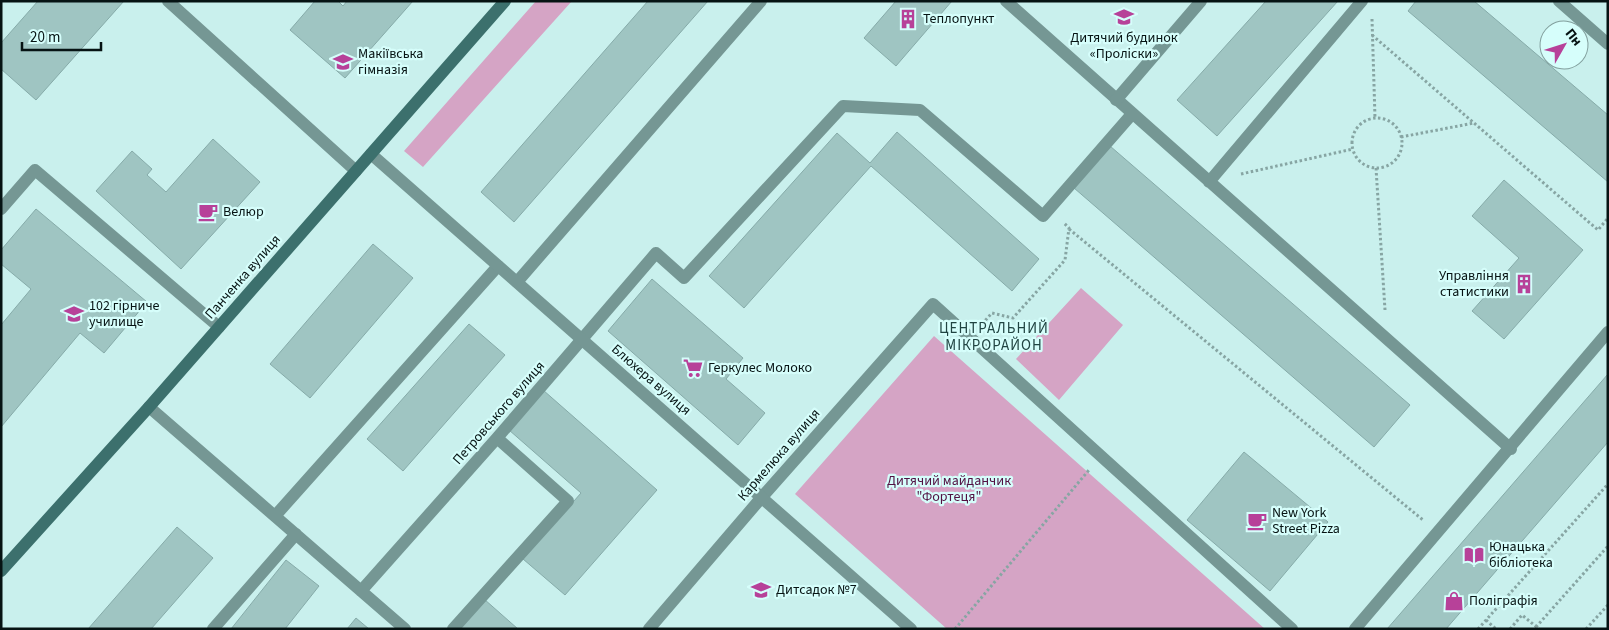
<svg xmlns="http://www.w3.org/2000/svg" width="1609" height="630" font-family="'Source Sans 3',sans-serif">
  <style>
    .green { fill: #d5a4c5 }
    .building { fill: #9fc5c2; stroke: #86aba9 }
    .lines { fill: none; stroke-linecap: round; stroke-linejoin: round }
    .path { stroke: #87a5a3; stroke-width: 3; stroke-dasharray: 2.5 2.5; stroke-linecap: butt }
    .lane { stroke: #759794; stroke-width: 12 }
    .street { stroke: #759794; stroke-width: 12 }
    .secondary { stroke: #3c706d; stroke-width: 12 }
    .labels { text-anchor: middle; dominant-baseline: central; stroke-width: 4.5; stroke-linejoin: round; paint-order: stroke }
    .poi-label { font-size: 14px; fill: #061313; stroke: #d6fefb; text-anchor: start }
    .street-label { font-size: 14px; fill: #061313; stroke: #d6fefb }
    .park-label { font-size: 14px; fill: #521042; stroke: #d6fefb }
    .neighbourhood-label { font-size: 15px; letter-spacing: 1px; fill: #214442; stroke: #d6fefb }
  </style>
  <rect width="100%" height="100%" fill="#c9f0ed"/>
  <path class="green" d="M536 1H572L423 167 404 151Z
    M1081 288 1123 325 1059 400 1016 359Z
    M934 336 1265 629H947L795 494Z"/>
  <path class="building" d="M38 1H124L36 100 1 69V43Z
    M315 1H338L343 6 347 1H413L345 78 290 30Z
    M648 1H708L514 222 481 192Z
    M896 1H952L896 66 864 38Z
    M1266 1H1338L1217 136 1177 100Z
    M1416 1H1474L1608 115V182L1408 11Z
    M897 132 1039 259 1012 291 871 166 744 308 709 276 837 133 870 163Z
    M213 139 260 182 181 269 96 191 132 151 152 169 147 175 166 192Z
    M1110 146 1410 405 1374 447 1074 188Z
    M1504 180 1583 250 1504 339 1472 311 1519 258 1472 216Z
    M36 209 147 302 104 353 80 333 1 427V325L31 289 1 264V250Z
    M373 244 413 278 310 398 270 364Z
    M652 279 743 358 726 379 765 413 738 445 608 331Z
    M469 324 505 355 403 471 367 439Z
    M1608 374V442L1490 578 1446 629H1387Z
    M543 390 657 490 565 595 523 559 581 493 509 430Z
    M1244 452 1328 522 1270 591 1187 520Z
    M177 527 213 558 151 629H88Z
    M286 560 319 586 285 629H231Z
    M484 599 518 629H458Z
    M356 618 369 629H347Z"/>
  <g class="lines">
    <path class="path" d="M1372 19 1375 118
      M1372 35 1598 230 1608 218
      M1352 143a25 25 0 1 1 50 0a25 25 0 1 1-50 0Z
      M1401 137 1474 123
      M1376 168 1385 310
      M1241 174 1353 149
      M1069 229 1423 520
      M982 324 992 313 1013 318 1065 260 1069 228 1064 223
      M1486 620 1496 629
      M1536 627 1608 546
      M955 629 1089 470
      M1478 629 1608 484
      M1510 629 1522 615 1539 629
      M1586 629 1608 605"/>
    <path class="lane" d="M168 1 356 171
      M1006 1 1511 449
      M1209 182 1362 1
      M1 209 35 170 219 327
      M517 282 761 1
      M149 407 405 629
      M275 516 498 266
      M361 591 497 438 656 253 684 278 843 106 920 110 1043 216 1132 114
      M213 629 296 534
      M453 629 568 501 497 438
      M649 629 762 497 933 304 1292 629
      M1355 629 1608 332"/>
    <path class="street" d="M1559 1 1608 44
      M1116 100 1201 1
      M371 154 911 629"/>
    <path class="secondary" d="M1 571 149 407 505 1"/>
  </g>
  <defs>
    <symbol id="school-bare" viewBox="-9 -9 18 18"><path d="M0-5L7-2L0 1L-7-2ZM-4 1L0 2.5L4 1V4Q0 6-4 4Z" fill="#b74199" stroke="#d6fefb" stroke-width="2.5" paint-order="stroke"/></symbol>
    <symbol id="building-bare" viewBox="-9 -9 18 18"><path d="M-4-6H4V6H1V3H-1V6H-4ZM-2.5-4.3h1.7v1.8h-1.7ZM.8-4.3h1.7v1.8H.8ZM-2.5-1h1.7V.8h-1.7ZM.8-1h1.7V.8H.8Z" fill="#b74199" stroke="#d6fefb" stroke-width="2.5" paint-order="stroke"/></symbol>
    <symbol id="cafe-bare" viewBox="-9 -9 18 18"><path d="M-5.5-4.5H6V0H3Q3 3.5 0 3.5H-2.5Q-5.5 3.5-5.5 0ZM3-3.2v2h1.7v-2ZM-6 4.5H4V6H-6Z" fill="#b74199" stroke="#d6fefb" stroke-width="2.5" paint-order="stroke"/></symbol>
    <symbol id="university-bare" viewBox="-9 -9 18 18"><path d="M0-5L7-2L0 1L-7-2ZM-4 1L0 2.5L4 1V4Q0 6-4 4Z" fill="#b74199" stroke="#d6fefb" stroke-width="2.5" paint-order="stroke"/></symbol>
    <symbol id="supermarket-bare" viewBox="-9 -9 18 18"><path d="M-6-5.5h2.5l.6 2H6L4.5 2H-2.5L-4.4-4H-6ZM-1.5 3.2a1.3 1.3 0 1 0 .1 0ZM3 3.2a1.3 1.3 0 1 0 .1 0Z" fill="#b74199" stroke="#d6fefb" stroke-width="2.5" paint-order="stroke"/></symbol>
    <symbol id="library-bare" viewBox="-9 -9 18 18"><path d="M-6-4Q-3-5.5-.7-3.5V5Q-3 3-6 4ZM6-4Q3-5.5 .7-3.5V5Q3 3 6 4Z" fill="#b74199" stroke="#d6fefb" stroke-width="2.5" paint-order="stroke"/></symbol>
    <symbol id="shop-bare" viewBox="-9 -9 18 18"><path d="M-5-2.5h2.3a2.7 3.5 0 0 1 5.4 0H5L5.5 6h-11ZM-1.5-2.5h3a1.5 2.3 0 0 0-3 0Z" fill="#b74199" stroke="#d6fefb" stroke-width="2.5" paint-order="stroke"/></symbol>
  </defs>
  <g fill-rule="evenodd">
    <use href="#school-bare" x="1110" y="3" width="28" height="28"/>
    <use href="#building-bare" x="894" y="5" width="28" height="28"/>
    <use href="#school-bare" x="329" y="48" width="28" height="28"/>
    <use href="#cafe-bare" x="194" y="198" width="28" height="28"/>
    <use href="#building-bare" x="1510" y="270" width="28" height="28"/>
    <use href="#university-bare" x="60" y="300" width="28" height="28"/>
    <use href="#supermarket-bare" x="679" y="354" width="28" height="28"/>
    <use href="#cafe-bare" x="1243" y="507" width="28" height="28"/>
    <use href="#library-bare" x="1460" y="541" width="28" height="28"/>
    <use href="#school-bare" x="747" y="576" width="28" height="28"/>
    <use href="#shop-bare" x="1440" y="587" width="28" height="28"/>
  </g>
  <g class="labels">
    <g class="poi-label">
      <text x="923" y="19">Теплопункт</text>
      <text x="1124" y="38" text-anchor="middle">Дитячий будинок<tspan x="1124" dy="16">«Проліски»</tspan></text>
      <text x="358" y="54">Макіївська<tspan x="358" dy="16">гімназія</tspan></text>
      <text x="223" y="212">Велюр</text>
      <text x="1509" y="276" text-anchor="end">Управління<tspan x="1509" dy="16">статистики</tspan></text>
      <text x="89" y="306">102 гірниче<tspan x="89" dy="16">училище</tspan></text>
      <text x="708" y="368">Геркулес Молоко</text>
      <text x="1272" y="513">New York<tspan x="1272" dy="16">Street Pizza</tspan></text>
      <text x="1489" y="547">Юнацька<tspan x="1489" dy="16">бібліотека</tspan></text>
      <text x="776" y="590">Дитсадок №7</text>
      <text x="1469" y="601">Поліграфія</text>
    </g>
    <g class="street-label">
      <text transform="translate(243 277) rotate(-49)">Панченка вулиця</text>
      <text transform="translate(651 380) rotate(41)">Блюхера вулиця</text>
      <text transform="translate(499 413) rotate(-49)">Петровського вулиця</text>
      <text transform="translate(779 455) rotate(-49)">Кармелюка вулиця</text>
    </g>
    <g class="park-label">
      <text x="949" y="481">Дитячий майданчик<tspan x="949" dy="16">"Фортеця"</tspan></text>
    </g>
    <g class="neighbourhood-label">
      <text x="994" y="328">ЦЕНТРАЛЬНИЙ<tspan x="994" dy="17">МІКРОРАЙОН</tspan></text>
    </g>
  </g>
  <rect width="1609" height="630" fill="none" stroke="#061313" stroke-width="5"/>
  <g transform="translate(1564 45) rotate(51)"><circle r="24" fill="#d6fefb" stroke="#83a09e"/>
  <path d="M0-4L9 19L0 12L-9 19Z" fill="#b74199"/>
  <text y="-8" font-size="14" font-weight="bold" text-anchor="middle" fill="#061313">Пн</text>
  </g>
  <path d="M22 42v8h79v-8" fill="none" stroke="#061313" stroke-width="2.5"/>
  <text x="30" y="42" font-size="15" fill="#061313" stroke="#d6fefb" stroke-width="4" paint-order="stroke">20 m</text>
</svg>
